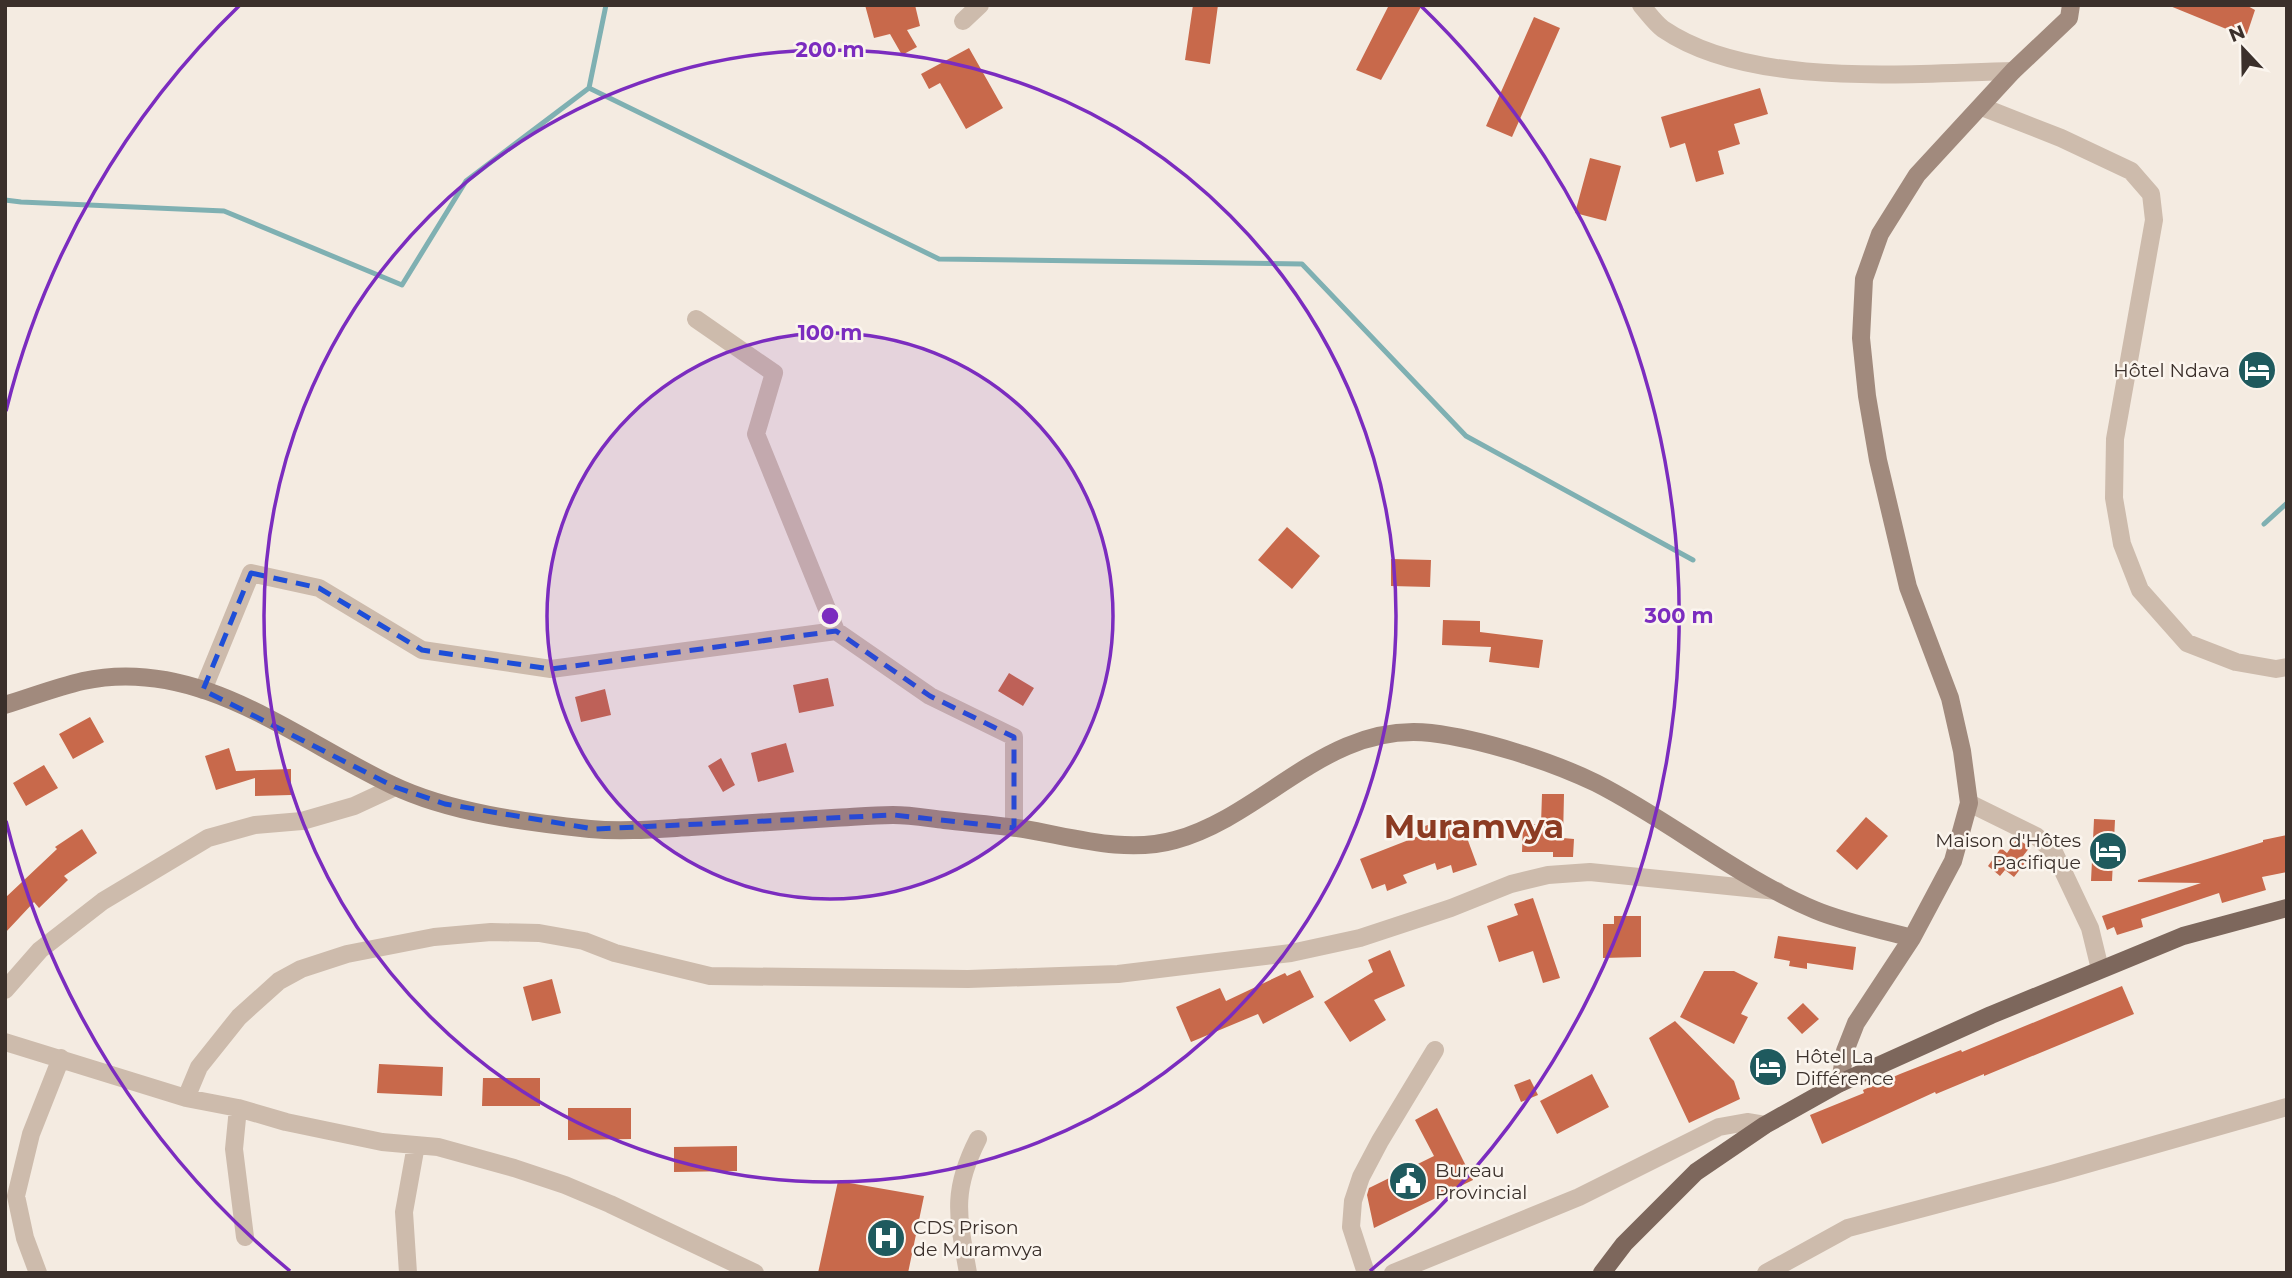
<svg xmlns="http://www.w3.org/2000/svg" width="2292" height="1278" font-family="Montserrat,sans-serif">
  <style>
    .lines { fill: none; stroke-linecap: round; stroke-linejoin: round }
    .stream { stroke: #7fb0b2; stroke-width: 5 }
    .building { fill: #c8694b }
    .minor { stroke: #cdbbac; stroke-width: 18 }
    .secondary { stroke: #a18a7d; stroke-width: 18 }
    .primary { stroke: #7d675c; stroke-width: 18 }
    .marked { fill: none; stroke: #1d4ed8; stroke-width: 5; stroke-dasharray: 14 9; stroke-linejoin: round }
    .ring { fill: none; stroke: #7b2cbf; stroke-width: 3.5 }
    .labels { text-anchor: middle; dominant-baseline: central; stroke-width: 5; stroke-linejoin: round; paint-order: stroke }
    .poi-label { font-size: 19px; fill: #3b302b; stroke: #fbf5ee; text-anchor: start }
    .town-label { font-size: 33px; font-weight: bold; fill: #8c3b22; stroke: #fbf5ee }
    .centre { fill: #7b2cbf; stroke: #fbf5ee; stroke-width: 3.5 }
    .ring-label { font-size: 21px; text-anchor: middle; font-weight: bold; fill: #7b2cbf; stroke: #fbf5ee; stroke-width: 5; stroke-linejoin: round; paint-order: stroke }
  </style>
  <rect width="100%" height="100%" fill="#f4ebe1"/>
  <g class="lines">
    <path class="stream" d="M589 88 939 259 1302 264 1466 436 1693 560
      M5 200 21 202 224 211 402 285 466 181 589 88 606 5
      M2264 524 2287 503"/>
  </g>
  <path class="building" d="M865 5H915L920 26 907 30 917 47 902 55 890 34 874 38Z
    M1193 5H1218L1210 64 1185 60Z
    M1389 5H1422L1381 80 1356 70Z
    M2246 5 2255 10 2246 37 2170 6Z
    M1534 17 1560 28 1512 137 1486 126Z
    M969 48 1003 108 966 129 940 83 929 89 921 74Z
    M1760 88 1768 114 1734 124 1740 144 1718 151 1724 174 1696 182 1685 143 1670 148 1661 117Z
    M1590 158 1621 166 1606 221 1575 213Z
    M1287 527 1320 556 1292 589 1258 560Z
    M1391 559 1431 560 1430 587 1391 586Z
    M1443 620 1480 621V632L1543 640 1539 668 1489 662 1491 647 1442 645Z
    M1009 673 1034 688 1023 706 998 691Z
    M828 678 834 706 799 713 793 685Z
    M605 689 611 715 581 722 575 697Z
    M90 717 104 742 73 759 59 734Z
    M786 743 794 772 758 782 751 753Z
    M229 748 236 771 291 769V795L255 796V778L216 790 205 756Z
    M721 758 735 785 723 792 708 766Z
    M44 765 58 788 26 806 13 783Z
    M1542 794H1564L1563 838 1574 839 1573 857H1553V852H1522L1523 824H1541Z
    M1866 817 1888 836 1857 870 1836 851Z
    M1445 819 1450 832 1463 827 1477 865 1453 873 1451 865 1437 870 1435 863 1403 875 1407 883 1387 891 1385 884 1372 889 1360 859 1424 834 1422 827Z
    M2094 819 2115 820 2112 881H2091Z
    M82 829 97 853 64 876 68 880 39 908 34 902 5 933V898L57 849 55 847Z
    M2287 835V872L2262 877 2266 890 2222 903 2219 893 2141 919 2143 927 2117 935 2114 927 2107 930 2102 916 2201 883 2138 882V880L2263 842V840Z
    M2017 839 2030 847 2020 860 2025 863 2014 877 2005 870 2000 876 1988 866 2001 848 2007 853Z
    M1533 898 1560 978 1543 983 1533 951 1499 962 1487 926 1518 915 1514 904Z
    M1614 916H1641V957L1603 958V924H1614Z
    M1778 936 1856 947 1853 970 1807 963V969L1789 966 1790 961 1774 958Z
    M1390 950 1405 986 1374 1000 1386 1020 1350 1042 1324 1002 1373 972 1368 960Z
    M1300 970 1314 997 1263 1024 1258 1014 1191 1042 1176 1007 1220 988 1226 1001 1285 973 1287 976Z
    M1704 971H1734L1758 983 1741 1014 1748 1017 1734 1044 1680 1017Z
    M552 979 561 1013 532 1021 523 987Z
    M2122 986 2134 1014 1984 1076V1074L1936 1094 1935 1092 1822 1144 1810 1115 1864 1093 1863 1090 1900 1074 1961 1050 1962 1052Z
    M1803 1003 1819 1019 1802 1034 1787 1018Z
    M1675 1021 1734 1081 1740 1099 1689 1123 1649 1038Z
    M379 1064 443 1067 442 1096 377 1093Z
    M1592 1074 1609 1107 1557 1134 1540 1101Z
    M483 1078H540V1106H482Z
    M1530 1079 1538 1095 1521 1102 1514 1085Z
    M568 1108H631V1139L568 1140Z
    M1437 1108 1473 1180 1374 1228 1367 1195 1369 1188 1434 1156 1415 1120Z
    M737 1146V1171L674 1172V1147Z
    M838 1181 924 1196 908 1273H818Z"/>
  <g class="lines">
    <path class="minor" d="M1641 5C1648 13 1655 23 1663 29 1751 89 1910 73 2013 71
      M963 21 980 5
      M1982 107 2061 138 2131 171 2151 194 2154 220 2115 439 2114 498 2122 544 2140 590 2187 643 2236 662 2276 669 2287 667
      M696 319 774 373 756 434 836 631
      M203 690 251 573 319 588 422 650 551 669 836 631 930 696 1014 737V828
      M1969 803 2036 836 2054 852 2090 928 2100 969
      M5 990 40 950 103 901 208 838 255 825 302 821 354 806 395 787
      M5 1042 186 1098 238 1108 286 1122 382 1142 438 1147 514 1168 565 1185 610 1204 755 1273
      M186 1098 199 1067 239 1017 279 981 301 969 347 954 434 937 491 932 539 933 584 941 615 953 710 976 968 979 1118 974 1291 953 1360 938 1451 908 1511 884 1548 875 1590 872 1777 891
      M238 1108 234 1149 245 1237
      M38 1273 25 1238 16 1196 31 1134 61 1058
      M408 1273 404 1212 416 1145
      M968 1273C958 1216 951 1192 978 1139
      M1366 1273 1351 1227 1353 1201 1361 1177 1380 1141 1435 1050
      M1393 1273 1579 1197 1719 1127 1747 1122 1765 1125
      M1766 1273 1848 1228 2052 1174 2287 1107"/>
    <path class="secondary" d="M5 705C31 697 57 687 83 681 199 656 295 739 392 785 450 813 526 822 590 829 623 832 657 829 691 827 738 824 785 821 832 818 853 817 873 815 893 815 910 815 927 818 944 820 970 823 998 825 1024 829 1072 837 1126 854 1175 840 1266 815 1327 721 1431 733 1481 739 1551 761 1596 783 1671 821 1737 877 1815 910 1846 923 1880 929 1912 938
      M1840 1083 1845 1051 1856 1023 1912 938 1953 861 1969 803 1962 751 1950 698 1908 587 1878 460 1867 396 1861 338 1864 279 1880 234 1917 175 2013 71 2069 18 2071 5"/>
    <path class="primary" d="M1602 1273 1624 1244 1696 1172 1765 1125 1840 1083 1991 1015 2183 936 2287 908"/>
  </g>
  <path class="marked" d="M251 573 319 588 422 650 551 669 836 631 930 696 1014 737V828L894 815 594 829 445 804 395 787 203 690Z"/>
  <circle cx="830" cy="616" r="283" fill="#7b2cbf" fill-opacity=".12"/>
  <g class="ring">
    <circle cx="830" cy="616" r="283"/>
    <circle cx="830" cy="616" r="566"/>
    <path d="M290 1271A849 849 0 0 1 6 821M6 411A849 849 0 0 1 240 5M1420 5A849 849 0 0 1 1370 1271"/>
  </g>
  <defs>
    <symbol id="hotel-disc" viewBox="-11 -11 22 22"><circle r="9.5" fill="#1f5a5e" stroke="#fbf5ee"/><path d="M-6-4.5h1.5V1H6V5H4.5V3h-9V5H-6ZM-4 0a1.8 1.8 0 1 1 3.6 0ZM.5 0V-2.5h3Q6-2.5 6 0Z" fill="#fff"/></symbol>
    <symbol id="civic-disc" viewBox="-11 -11 22 22"><circle r="9.5" fill="#1f5a5e" stroke="#fbf5ee"/><path d="M-.6-6.5H3V-4.5H.6V-3L4-1V1h2V6H-6V1h2V-1L-.6-3ZM-1.2 2.5V6h2.4V2.5Z" fill="#fff"/></symbol>
    <symbol id="hospital-disc" viewBox="-11 -11 22 22"><circle r="9.5" fill="#1f5a5e" stroke="#fbf5ee"/><path d="M-5-5h3v3.5h4V-5h3V5h-3V1.5h-4V5h-3Z" fill="#fff"/></symbol>
  </defs>
  <g fill-rule="evenodd">
    <use href="#hotel-disc" x="2235" y="348" width="44" height="44"/>
    <use href="#hotel-disc" x="2086" y="829" width="44" height="44"/>
    <use href="#hotel-disc" x="1746" y="1045" width="44" height="44"/>
    <use href="#civic-disc" x="1386" y="1159" width="44" height="44"/>
    <use href="#hospital-disc" x="864" y="1216" width="44" height="44"/>
  </g>
  <g class="labels">
    <g class="poi-label">
      <text x="2230" y="370" text-anchor="end">Hôtel Ndava</text>
      <text x="2081" y="840" text-anchor="end">Maison d'Hôtes<tspan x="2081" dy="22">Pacifique</tspan></text>
      <text x="1795" y="1056">Hôtel La<tspan x="1795" dy="22">Différence</tspan></text>
      <text x="1435" y="1170">Bureau<tspan x="1435" dy="22">Provincial</tspan></text>
      <text x="913" y="1227">CDS Prison<tspan x="913" dy="22">de Muramvya</tspan></text>
    </g>
    <g class="town-label">
      <text x="1474" y="826">Muramvya</text>
    </g>
  </g>
  <circle cx="830" cy="616" r="10" class="centre"/>
  <g class="ring-label">
    <text x="830" y="57">200 m</text>
    <text x="830" y="340">100 m</text>
    <text x="1679" y="623">300 m</text>
  </g>
  <rect width="2292" height="1278" fill="none" stroke="#3b302b" stroke-width="14"/>
  <g transform="translate(2243 49) rotate(338)" stroke="#fbf5ee" stroke-width="5" paint-order="stroke">
  <path d="M0-5L12 26L0 18L-12 26Z" fill="#3b302b"/>
  <text y="-10" font-size="19" font-weight="bold" text-anchor="middle" fill="#3b302b">N</text>
  </g>
</svg>
